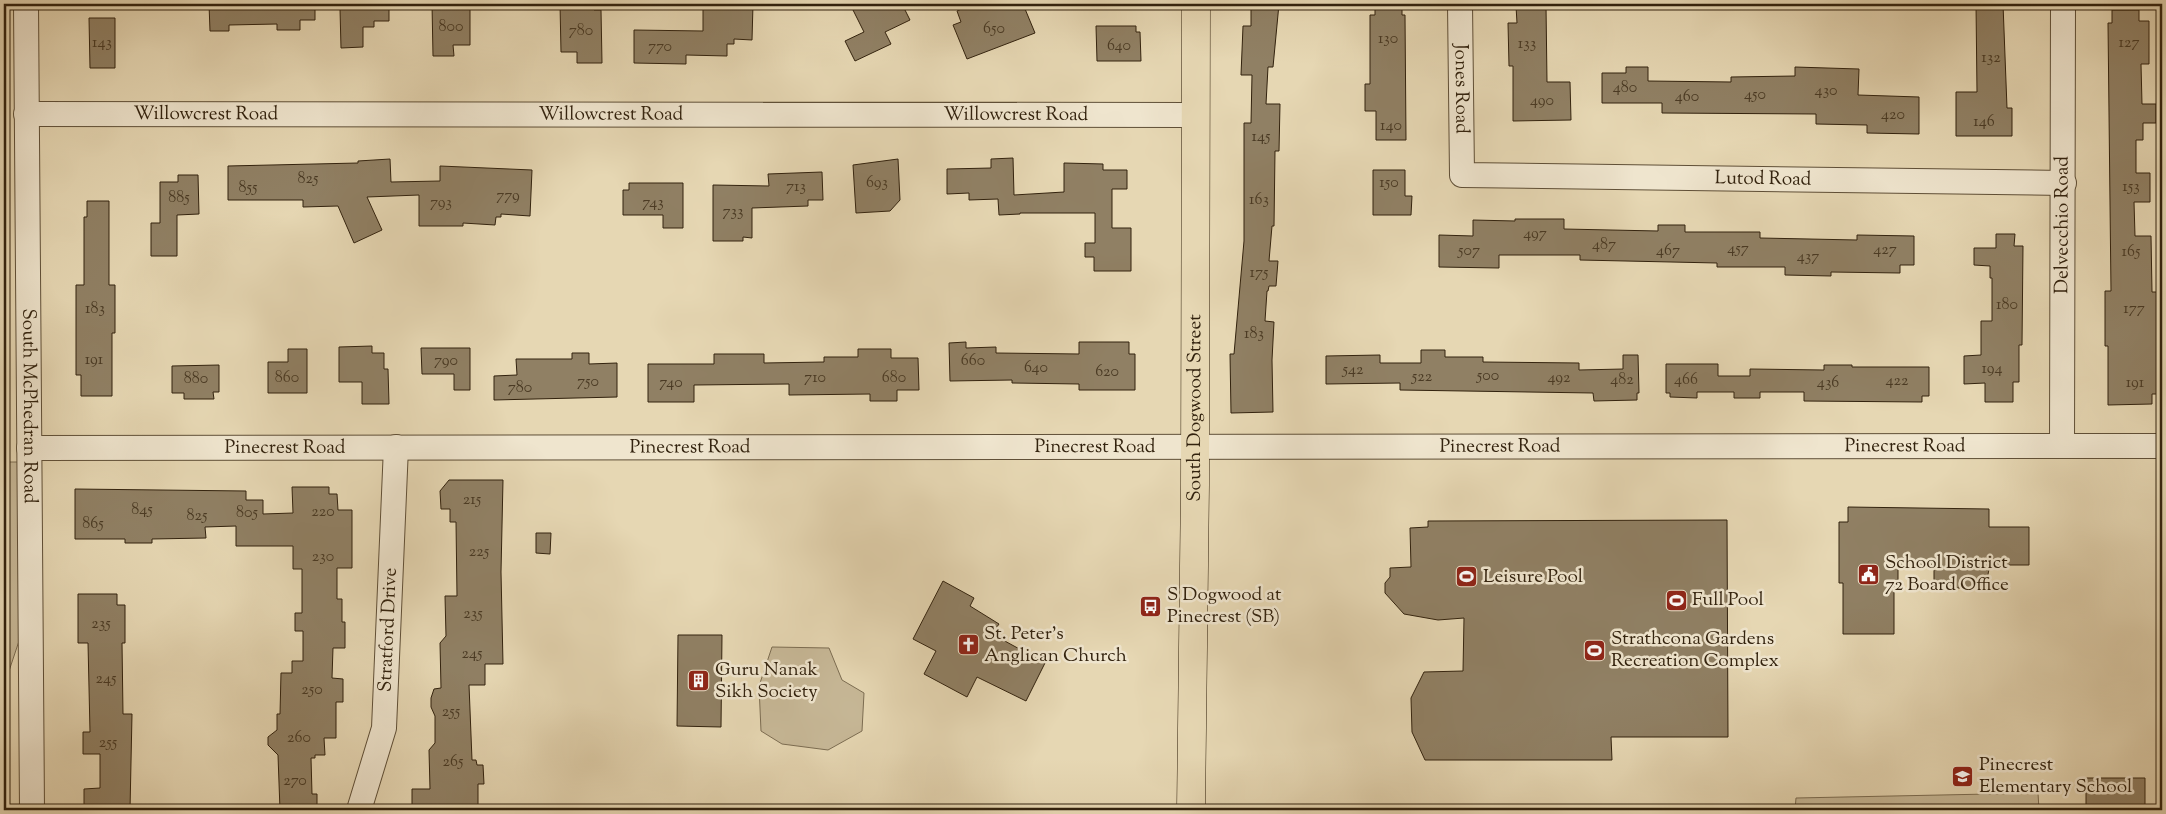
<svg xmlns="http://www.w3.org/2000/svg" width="2166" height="814" font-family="'Sorts Mill Goudy',serif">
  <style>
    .green { fill: #c7b897; stroke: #7c6d52 }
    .building { fill: #908064; stroke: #32220e }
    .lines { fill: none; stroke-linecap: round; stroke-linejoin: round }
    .minor-casing { stroke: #5f4f37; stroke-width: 26 }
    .major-casing { stroke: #32220e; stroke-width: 29 }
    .minor { stroke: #efe5ce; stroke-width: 24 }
    .major { stroke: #e6d7b3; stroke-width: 28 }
    .labels { text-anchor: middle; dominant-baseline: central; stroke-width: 5; stroke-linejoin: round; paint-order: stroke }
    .number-label { font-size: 16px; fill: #4a3a24 }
    .street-label { font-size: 19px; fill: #32220e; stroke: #efe5ce }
    .poi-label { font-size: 19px; fill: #32220e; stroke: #efe5ce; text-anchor: start }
  </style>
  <rect width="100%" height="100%" fill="#e6d7b3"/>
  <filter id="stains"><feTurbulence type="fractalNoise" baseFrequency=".004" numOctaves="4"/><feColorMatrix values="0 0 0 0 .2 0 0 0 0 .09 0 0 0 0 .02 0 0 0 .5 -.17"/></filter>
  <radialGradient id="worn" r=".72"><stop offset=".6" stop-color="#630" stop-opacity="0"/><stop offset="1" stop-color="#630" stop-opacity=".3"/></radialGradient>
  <path class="green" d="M4 43 7 442H4Z
    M4 462H19V641L7 677H4Z
    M772 647 829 648 842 680 864 693 862 731 828 750 782 744 761 731 759 686Z
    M2038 793 2039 810H1795L1796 798Z"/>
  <path class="building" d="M209 4H315V20H300V30H277V24L229 25V31H210Z
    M359 4H389V21H374V27H363V47L341 48 340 9 359 8Z
    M432 4H466L470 10V45H453L454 56H433Z
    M560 4H594V10H601L602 63H577V52H561Z
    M703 4H753L752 40 734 39V44H727V56L686 55V64L634 63V30L703 31Z
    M862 4H902L910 20 885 32 891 44 855 61 845 41 864 32 852 8Z
    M973 4H1023L1035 33 967 59 953 25 961 22 957 11Z
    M1251 4H1279L1273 67H1268L1266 104H1280L1279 151H1275L1274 226H1272L1269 261H1278L1276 286H1269L1268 291H1267L1265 321 1274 322 1272 360 1273 412 1231 413 1230 354H1234L1244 241V123H1251L1252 75H1241L1243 26H1251Z
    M1375 4H1402V15H1405L1406 140H1376V111H1365V84H1370V15H1375Z
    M1976 4H2003L2007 108H2012V136H1956V92H1977Z
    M1516 6H1546L1547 82H1570L1571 120 1513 121V66H1509L1508 23H1517Z
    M2112 10H2139V21H2149V64H2141L2142 104H2156V123H2143V140H2136V173H2150V202H2134L2135 236H2151L2152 292H2162V394H2152V404L2108 405V346H2105V291H2111L2108 23H2112Z
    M89 18H115V68H90Z
    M1096 26H1136V32H1140L1141 61H1097Z
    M1626 67H1648V81L1731 82V77L1795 76V67L1859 69 1858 95 1919 97V134L1867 133V125L1816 124V114L1662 113V103H1602V73H1626Z
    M1013 158 1014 195 1064 192V163L1103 164V170H1127V189H1112V228H1131V271H1094V257H1085V243H1095V213H1020V214L999 215 998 199 969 200V193L947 194V169L991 168V159Z
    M390 159 391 182 440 181V166L532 170 530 216 501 214V217H496L495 225 463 223V226H419V195L367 197 382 230 354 243 338 206 303 207V200H228V166L358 163V161Z
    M898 159 900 200 890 211 856 213 853 165Z
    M1373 170H1405V196H1412L1411 215H1373Z
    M822 172 823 200H808V206L752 208V238L743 237V241H713V185L769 186 768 174Z
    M178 175H198L199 214 177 215V256H151V223H160V182H178Z
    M629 183H683V228H663V215H623V190H629Z
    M87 201H109V285H115V333H112V396H81V375H76V285H84V217H87Z
    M1515 219H1564V229L1658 231V225H1685V232H1760V238L1857 240V235L1914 236V265H1900V273L1831 272V276L1785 275V267H1717V263L1580 260V255H1499V268L1439 267V235L1473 236V220L1515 221Z
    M1996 234H2015L2014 246H2023L2022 345H2019V382H2013V402H1985V383L1964 384V356L1981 355V321H1992V278H1990V266L1974 265V248H1996Z
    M966 342V348L996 347V353L1079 354V342H1129V354H1135V390H1079V384L1012 383V380L950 381 949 343Z
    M372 346V353H384V369H388L389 404H362V382H339V347Z
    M421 348H470V390H454V374H422Z
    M288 349H307V393H268V362H288Z
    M858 349H891V358H918L919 390H897V401H870V394L789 395V384L694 385V402H648V364H714V354H764V363L824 362V357H858Z
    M1421 350H1445V357H1483V362L1579 363V370L1623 369V355H1638L1639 393H1637V400L1594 401 1593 393 1400 390V383L1326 384V356L1380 355V363H1421Z
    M572 353H589V364L617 363V397L494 400V376L517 375 516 359H572Z
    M1666 364H1718V376H1750V369L1824 370V365H1852V367H1929V396H1922V402L1804 401V392H1760V398H1734V392H1697V398L1670 397V393H1666Z
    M219 365V392H213L214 399H184V393H172V366Z
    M449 480H503L501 572 503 664H485V685H469L472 760H476L477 765H483L484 784H478V810H412V789H430L429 750 435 743V716L431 707V698L434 689 441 688 440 643 446 636 445 596H457L456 522H450V509H441L440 491Z
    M292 487H329V494H337L338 510H352V568H337V599H342V622H345V648H333L332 678 343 679V702H336V738H324L325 755H315V758H311L312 794H317V810H280L278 755 268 745V737L277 730V714H280L281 673H292V661H303V631H295V613H302V569H293V546H236V526L205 527 206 538 152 539V543H125V539H75V489L246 491V500H263V514L293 513Z
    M1848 507 1989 509V527H2029V565H1990L1985 588H1934V565H1898V584H1894V634H1843V583H1839V522H1848Z
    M1727 520 1728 737H1611L1612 760H1425L1412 732 1411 698 1424 672 1463 671 1464 618 1438 620 1404 614 1385 593V583L1390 577V568L1411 567 1410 528 1428 527V521Z
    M536 533H551L550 554 536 553Z
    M943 581 974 598 970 606 999 624 992 634 1045 663 1026 701 977 677 967 697 924 674 936 651 913 639Z
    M78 594H117V605H125V643H122L123 714H132L130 810H84V789L100 788V754H83V732H90L88 643H78Z
    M678 635H722L721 727 677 726Z
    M2086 778H2145V810H2086Z"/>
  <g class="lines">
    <defs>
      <g id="minor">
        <path id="s1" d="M26 4 32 810"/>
        <path id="s2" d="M1460 4 1462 175 2064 183"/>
        <path id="s3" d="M26 114 1195 115"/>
        <path id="s4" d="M2062 446 2063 4"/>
        <path id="s5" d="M29 448 2162 446"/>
        <path id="s6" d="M359 810 384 728 396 447"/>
      </g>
      <g id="major">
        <path id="s7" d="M1191 810 1195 485 1196 4"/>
      </g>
    </defs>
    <use href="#minor" class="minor-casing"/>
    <use href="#major" class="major-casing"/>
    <use href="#minor" class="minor"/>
    <use href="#major" class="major"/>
  </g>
  <defs>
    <symbol id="civic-square" viewBox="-11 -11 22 22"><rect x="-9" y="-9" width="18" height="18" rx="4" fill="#8f2418" stroke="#efe5ce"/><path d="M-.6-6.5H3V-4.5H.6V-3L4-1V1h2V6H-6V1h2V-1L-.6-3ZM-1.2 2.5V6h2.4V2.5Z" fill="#fff"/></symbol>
    <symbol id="stadium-square" viewBox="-11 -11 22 22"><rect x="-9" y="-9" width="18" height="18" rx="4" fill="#8f2418" stroke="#efe5ce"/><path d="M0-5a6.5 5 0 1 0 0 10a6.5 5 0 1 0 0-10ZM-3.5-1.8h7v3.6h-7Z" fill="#fff"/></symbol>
    <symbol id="bus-square" viewBox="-11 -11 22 22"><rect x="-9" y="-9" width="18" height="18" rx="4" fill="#8f2418" stroke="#efe5ce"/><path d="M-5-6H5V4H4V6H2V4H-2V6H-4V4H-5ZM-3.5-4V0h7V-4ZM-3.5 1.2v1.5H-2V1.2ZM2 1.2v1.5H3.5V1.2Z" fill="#fff"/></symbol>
    <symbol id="church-square" viewBox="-11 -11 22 22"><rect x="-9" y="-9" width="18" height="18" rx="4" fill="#8f2418" stroke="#efe5ce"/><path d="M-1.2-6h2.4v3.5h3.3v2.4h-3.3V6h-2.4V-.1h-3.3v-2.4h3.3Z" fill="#fff"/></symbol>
    <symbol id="building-square" viewBox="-11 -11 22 22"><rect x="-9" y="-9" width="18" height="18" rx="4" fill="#8f2418" stroke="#efe5ce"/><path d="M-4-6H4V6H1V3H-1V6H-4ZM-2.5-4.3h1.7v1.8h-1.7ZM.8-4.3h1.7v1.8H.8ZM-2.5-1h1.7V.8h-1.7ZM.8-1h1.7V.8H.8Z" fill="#fff"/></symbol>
    <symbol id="school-square" viewBox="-11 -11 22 22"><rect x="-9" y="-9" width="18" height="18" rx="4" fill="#8f2418" stroke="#efe5ce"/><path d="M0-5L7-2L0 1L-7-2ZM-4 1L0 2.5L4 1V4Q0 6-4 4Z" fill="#fff"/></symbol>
  </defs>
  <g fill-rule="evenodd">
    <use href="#civic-square" x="1856" y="562" width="25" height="25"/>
    <use href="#stadium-square" x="1454" y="564" width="25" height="25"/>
    <use href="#stadium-square" x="1664" y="588" width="25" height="25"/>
    <use href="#bus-square" x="1138" y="594" width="25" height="25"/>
    <use href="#church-square" x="956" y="632" width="25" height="25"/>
    <use href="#stadium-square" x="1582" y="638" width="25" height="25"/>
    <use href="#building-square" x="686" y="668" width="25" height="25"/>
    <use href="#school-square" x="1950" y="764" width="25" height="25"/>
  </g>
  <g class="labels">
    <g class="number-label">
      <text x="451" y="27">800</text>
      <text x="994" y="29">650</text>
      <text x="581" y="31">780</text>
      <text x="1388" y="39">130</text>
      <text x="102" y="43">143</text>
      <text x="2129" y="43">127</text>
      <text x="1527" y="44">133</text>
      <text x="1119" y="46">640</text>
      <text x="660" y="47">770</text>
      <text x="1991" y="58">132</text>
      <text x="1625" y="88">480</text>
      <text x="1826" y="91">430</text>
      <text x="1755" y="95">450</text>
      <text x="1687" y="97">460</text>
      <text x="1542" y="101">490</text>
      <text x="1893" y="115">420</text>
      <text x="1984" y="122">146</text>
      <text x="1391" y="126">140</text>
      <text x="1261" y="137">145</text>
      <text x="308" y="179">825</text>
      <text x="877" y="183">693</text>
      <text x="1389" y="183">150</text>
      <text x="796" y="187">713</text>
      <text x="2131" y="187">153</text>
      <text x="248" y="188">855</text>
      <text x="508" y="196">779</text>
      <text x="179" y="198">885</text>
      <text x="1259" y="200">163</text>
      <text x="441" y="203">793</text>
      <text x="653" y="203">743</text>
      <text x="733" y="212">733</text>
      <text x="1535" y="234">497</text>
      <text x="1604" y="245">487</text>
      <text x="1738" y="249">457</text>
      <text x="1885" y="250">427</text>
      <text x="1469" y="251">507</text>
      <text x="1668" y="251">467</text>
      <text x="2131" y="252">165</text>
      <text x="1808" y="257">437</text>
      <text x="1259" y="273">175</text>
      <text x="2007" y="305">180</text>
      <text x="95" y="309">183</text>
      <text x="2134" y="309">177</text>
      <text x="1254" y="334">183</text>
      <text x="94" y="360">191</text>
      <text x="446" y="361">790</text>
      <text x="973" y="361">660</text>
      <text x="1036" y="368">640</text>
      <text x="1992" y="369">194</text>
      <text x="1353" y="370">542</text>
      <text x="1107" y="372">620</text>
      <text x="1488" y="376">500</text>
      <text x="1422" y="377">522</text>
      <text x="287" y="378">860</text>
      <text x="815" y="378">710</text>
      <text x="894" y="378">680</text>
      <text x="1559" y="378">492</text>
      <text x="196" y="379">880</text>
      <text x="1622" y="380">482</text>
      <text x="1686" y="380">466</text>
      <text x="1897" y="381">422</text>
      <text x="588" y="382">750</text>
      <text x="671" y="383">740</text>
      <text x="1828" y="383">436</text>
      <text x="2135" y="383">191</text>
      <text x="520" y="388">780</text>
      <text x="472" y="500">215</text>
      <text x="142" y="510">845</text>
      <text x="323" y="512">220</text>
      <text x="247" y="513">805</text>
      <text x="197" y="516">825</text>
      <text x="93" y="524">865</text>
      <text x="479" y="552">225</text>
      <text x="323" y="557">230</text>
      <text x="473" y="614">235</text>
      <text x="101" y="624">235</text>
      <text x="472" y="654">245</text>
      <text x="106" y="679">245</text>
      <text x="312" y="690">250</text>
      <text x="451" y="712">255</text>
      <text x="299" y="738">260</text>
      <text x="108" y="743">255</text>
      <text x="453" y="762">265</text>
      <text x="295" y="781">270</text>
    </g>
    <g class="street-label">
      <text stroke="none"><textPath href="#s2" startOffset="85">Jones Road</textPath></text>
      <text stroke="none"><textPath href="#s3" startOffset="180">Willowcrest Road</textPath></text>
      <text stroke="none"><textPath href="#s3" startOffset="585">Willowcrest Road</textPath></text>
      <text stroke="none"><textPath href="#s3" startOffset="990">Willowcrest Road</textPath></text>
      <text stroke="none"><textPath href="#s2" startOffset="472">Lutod Road</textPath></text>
      <text stroke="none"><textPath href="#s4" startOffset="221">Delvecchio Road</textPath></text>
      <text stroke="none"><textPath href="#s1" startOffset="402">South McPhedran Road</textPath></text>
      <text stroke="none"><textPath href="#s7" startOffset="402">South Dogwood Street</textPath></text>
      <text stroke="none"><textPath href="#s5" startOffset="1876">Pinecrest Road</textPath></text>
      <text stroke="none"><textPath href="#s5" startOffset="256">Pinecrest Road</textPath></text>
      <text stroke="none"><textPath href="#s5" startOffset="661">Pinecrest Road</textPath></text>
      <text stroke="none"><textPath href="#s5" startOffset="1066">Pinecrest Road</textPath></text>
      <text stroke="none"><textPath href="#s5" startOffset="1471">Pinecrest Road</textPath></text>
      <text stroke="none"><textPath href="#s6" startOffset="184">Stratford Drive</textPath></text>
    </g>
    <g class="poi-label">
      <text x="1885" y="563">School District<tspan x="1885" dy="22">72 Board Office</tspan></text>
      <text x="1483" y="577">Leisure Pool</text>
      <text x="1167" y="595">S Dogwood at<tspan x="1167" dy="22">Pinecrest (SB)</tspan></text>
      <text x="1692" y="600">Full Pool</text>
      <text x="984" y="634">St. Peter's<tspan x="984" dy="22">Anglican Church</tspan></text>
      <text x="1611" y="639">Strathcona Gardens<tspan x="1611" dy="22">Recreation Complex</tspan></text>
      <text x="715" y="670">Guru Nanak<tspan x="715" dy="22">Sikh Society</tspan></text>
      <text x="1979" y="765">Pinecrest<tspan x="1979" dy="22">Elementary School</tspan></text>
    </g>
  </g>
  <rect width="2166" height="814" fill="none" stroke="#e6d7b3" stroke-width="20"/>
  <rect x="5" y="5" width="2156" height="804" fill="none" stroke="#32220e" stroke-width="2.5"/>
  <rect x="10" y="10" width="2146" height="794" fill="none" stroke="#32220e"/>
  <rect width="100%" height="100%" filter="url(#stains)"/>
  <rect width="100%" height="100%" fill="url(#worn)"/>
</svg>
